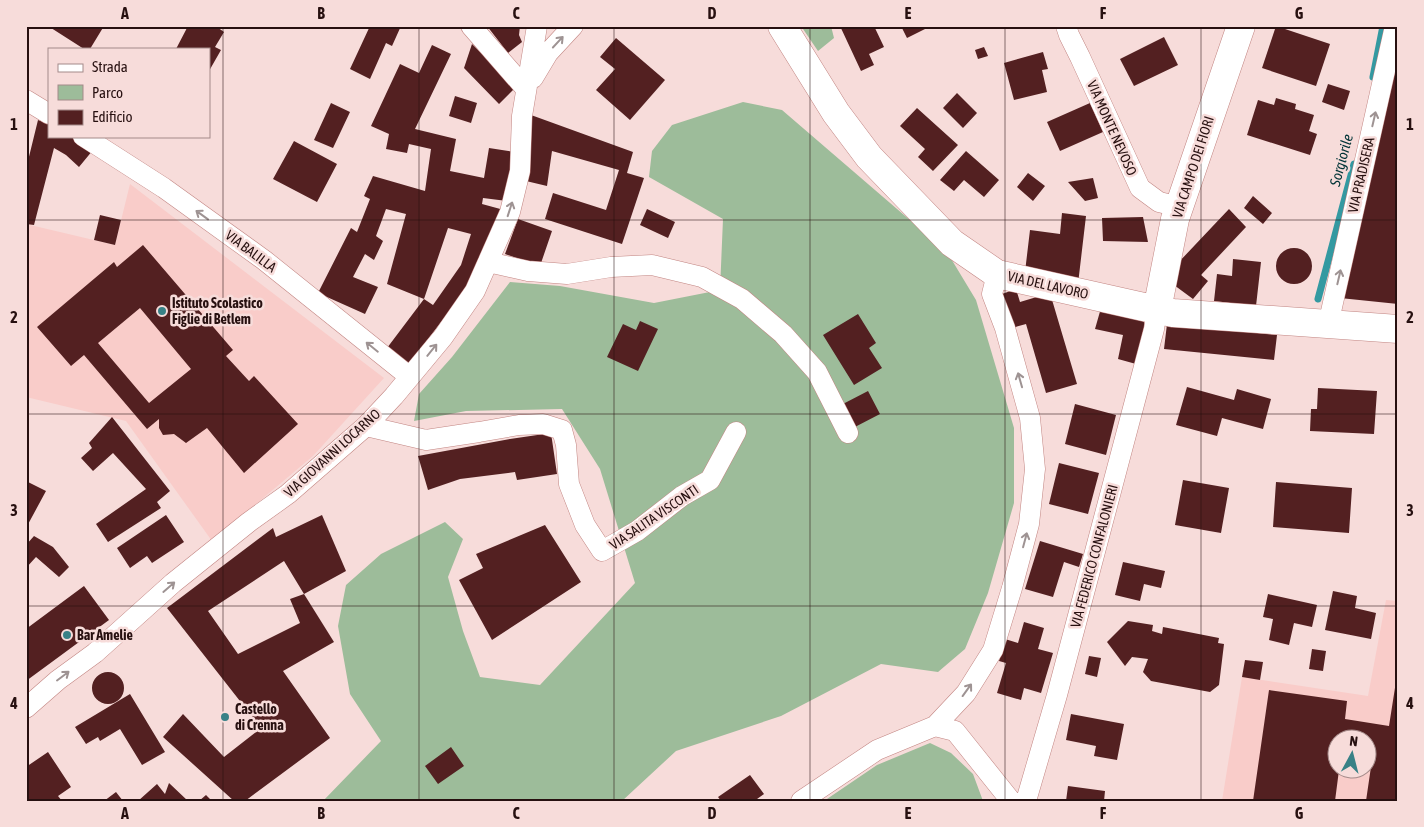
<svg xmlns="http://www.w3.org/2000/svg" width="1424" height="827" font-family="'Asap Condensed',sans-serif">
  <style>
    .built { fill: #f9ccc9; fill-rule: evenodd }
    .green { fill: #9dbc9a }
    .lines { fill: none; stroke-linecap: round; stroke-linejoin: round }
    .stream { stroke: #3499a1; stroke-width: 7 }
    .building { fill: #532021; fill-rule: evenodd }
    .street-casing { stroke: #c28582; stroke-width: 21 }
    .secondary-casing { stroke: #c28582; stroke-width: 29 }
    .street { stroke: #fff; stroke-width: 20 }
    .secondary { stroke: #fff; stroke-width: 28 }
    .oneway { stroke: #9e9393 }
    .grid { fill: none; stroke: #271010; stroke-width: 1; stroke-opacity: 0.55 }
    .poi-dot { fill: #388186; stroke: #f7dcda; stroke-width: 2 }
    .labels { text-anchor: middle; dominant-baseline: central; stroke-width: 5; stroke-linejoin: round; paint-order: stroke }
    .street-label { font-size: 14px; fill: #271010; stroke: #f7dcda }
    .poi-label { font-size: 14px; font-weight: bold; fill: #271010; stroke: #f7dcda; text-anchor: start }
    .water-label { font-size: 15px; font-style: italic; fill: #023437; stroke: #f7dcda }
    .neatline { fill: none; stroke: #271010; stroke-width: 2 }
    .grid-label { font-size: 16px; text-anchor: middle; font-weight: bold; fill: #271010 }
  </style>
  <rect width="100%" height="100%" fill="#f7dcda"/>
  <path class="built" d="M130 184 384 378 313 456 212 541 126 421 26 397V224L115 245Z
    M1386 600 1398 601V801H1222L1242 677 1368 696ZM1336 740H1366V770H1336Z"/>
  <path class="green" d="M801 26H831L834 38 818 51Z
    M743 102 782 110 947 252 976 300 1014 428V503L988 593 965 649 938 672 881 664 781 716 676 751 622 801H323L381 741 350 694 338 626 346 585 381 554 445 522 463 539 448 577 463 631 480 677 540 685 635 583 600 469 562 409 466 411 414 421 419 394 452 357 510 282 560 286 654 303 720 290 723 219 649 177 652 151 672 125Z
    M930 743 951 753 973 774 983 801H824L877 765Z"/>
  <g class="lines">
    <path class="stream" d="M1373 77 1383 26
      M1318 299 1354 164"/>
  </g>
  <path class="building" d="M48 26H104L90 49H84Z
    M188 26H218L217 27 224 32 215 47 221 50 209 71V49H176Z
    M370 26H401L392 46 386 43 370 79 350 69Z
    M487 26H520L519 35 522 42 508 53Z
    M840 26H874L884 47 869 54 874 65 861 71Z
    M901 26H931L907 38Z
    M1276 26 1330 44 1316 86 1262 68Z
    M1164 37 1178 65 1134 86 1120 59Z
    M616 38 665 80 630 120 596 90 615 69 600 57Z
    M1398 43V304L1340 298Z
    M472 44 516 87 499 104 464 68Z
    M432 45 451 54 415 129 456 139 450 171 484 178 489 148 515 152 507 201 483 198 482 204 504 210 479 270 448 313 408 365 387 348 424 299 433 305 461 265 471 234 448 228 424 299 387 284 406 214 386 209 376 236 383 241 374 260 365 254 353 277 378 287 365 314 318 293 351 228 357 232 370 199 364 196 373 176 425 191 431 149 409 144 407 153 386 149 389 134 371 126 400 64 419 73Z
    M984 47 988 56 978 59 975 50Z
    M1043 52 1048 69 1042 70 1047 92 1014 100 1004 63Z
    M1328 84 1350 91 1344 110 1322 102Z
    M957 93 977 113 963 128 943 108Z
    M455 96 477 103 471 123 449 116Z
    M1276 98 1296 104 1295 109 1314 115 1309 131 1317 134 1310 155 1247 135 1258 100 1274 105Z
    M331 103 350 112 333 148 314 140Z
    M1090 103 1103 132 1060 151 1047 122Z
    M917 108 958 145 933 171 918 157 925 149 900 126Z
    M531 115 633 152 627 173 644 178 622 244 545 219 553 193 606 210 619 170 552 151 547 186 526 181Z
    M38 120 49 124V136H75L93 150 79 167 66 155 54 148 34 225 26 224V169Z
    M294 141 337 164 317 202 273 179Z
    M966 151 999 180 984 197 964 180 954 191 940 180Z
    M1028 173 1045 186 1033 201 1017 187Z
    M1093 178 1098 198 1085 201 1068 182Z
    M1253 196 1272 213 1263 224 1244 208Z
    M647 209 675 222 668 238 640 225Z
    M1229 209 1246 227 1201 275 1208 281 1193 299 1174 285 1177 264Z
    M1062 213 1086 216 1078 284 1025 272 1030 230 1060 234Z
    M100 215 121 220 115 245 94 240Z
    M1143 217 1148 242 1103 241 1102 218Z
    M518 219 552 231 540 266 505 254Z
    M143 245 233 350 226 356 249 381 254 376 298 424 244 473 207 428 186 443 174 434 163 435 159 428V419L147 429 84 355 71 366 37 327 114 262 117 267ZM140 308 191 369 149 403 98 343Z
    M1276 266a18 18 0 1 1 36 0a18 18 0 1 1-36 0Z
    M1233 259 1261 262 1256 306 1214 301 1217 274 1232 276Z
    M1016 289 1020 302 1050 293 1077 384 1046 393 1026 324 1012 328 1002 294Z
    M1101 308 1142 318 1146 327 1136 364 1118 359 1123 335 1095 329Z
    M858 314 876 343 869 348 882 368 854 385 823 335Z
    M640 321 658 329 638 371 607 357 623 324 636 330Z
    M1167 324 1277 335 1274 360 1164 349Z
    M1187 387 1234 400 1237 389 1271 399 1263 429 1222 418 1217 436 1176 425Z
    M1318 388 1377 391 1374 434 1310 431 1311 409H1317Z
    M868 391 880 414 853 428 841 405Z
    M1075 404 1116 415 1106 455 1065 444Z
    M112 417 170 491 157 502 161 508 108 542 96 524 146 489 113 453 93 471 81 458 92 448 89 443Z
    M551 433 557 474 517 480 515 472 460 479 428 490 418 456 510 439Z
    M1059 463 1099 473 1088 514 1049 504Z
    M1183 480 1229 488 1221 533 1175 525Z
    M26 481 46 491 26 528Z
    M1276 482 1352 488 1349 533 1273 527Z
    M166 515 184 542 152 563 147 556 130 568 117 548Z
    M322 515 346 571 304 594 334 642 283 671 330 738 245 801H234L163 737 183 714 224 757 261 728 167 608 273 528 276 537ZM284 561 304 594 290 599 300 623 238 654 208 611Z
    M545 525 581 582 492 640 459 580 483 568 476 554Z
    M34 536 53 547 69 567 59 577 36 557 26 568V545Z
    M1040 541 1083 554 1079 567 1064 562 1053 597 1025 589Z
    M1123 562 1165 571 1161 588 1144 584 1140 601 1115 595Z
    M84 586 109 620 26 681V629Z
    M1333 591 1357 596 1355 608 1376 613 1371 639 1325 630Z
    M1268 594 1317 605 1312 627 1294 623 1289 645 1269 640 1273 619 1263 617Z
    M1128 621 1153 625 1152 631 1162 634 1163 627 1219 638 1218 643 1224 644 1219 685 1210 692 1151 681 1143 672 1148 659 1132 657 1125 666 1107 642Z
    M1024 622 1044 628 1038 649 1053 653 1041 693 1024 688 1021 700 997 693 1006 663 999 661 1005 639 1018 643Z
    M1312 649 1326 651 1323 671 1309 669Z
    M1089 656 1101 658 1097 677 1085 674Z
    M1245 660 1263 662 1260 680 1242 677Z
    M92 688a16 16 0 1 1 32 0a16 16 0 1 1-32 0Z
    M1397 675H1398V801H1366L1372 760 1366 759V740H1336V770H1339L1335 801H1253L1269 690 1347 701 1345 719 1389 726Z
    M130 694 165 752 142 765 120 729 100 741 98 737 86 744 75 727Z
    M1071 714 1124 724 1117 760 1094 756 1096 746 1066 740Z
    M451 747 464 766 438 784 425 766Z
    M48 752 71 787 58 796 62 801H26V767Z
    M750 775 764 794 757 799 758 801H721L718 797Z
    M169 783 188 801H138L157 784 165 794Z
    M1068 786 1105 791 1104 801H1066Z
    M116 792 123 801H104Z
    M206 795 212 801H199Z"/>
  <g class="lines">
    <defs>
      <path id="street" d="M471 26 526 89
        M1066 26 1069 35 1080 57 1140 188 1159 202 1180 207
        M533 78 548 53 573 26
        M26 100 49 114
        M83 136 164 188 264 260 410 377
        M488 262 528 271 567 274 611 267 652 265 702 277 742 299 783 334 817 372 848 433
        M1328 325 1395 26
        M366 426 426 440 479 432 519 425 543 424 562 430 566 445 569 484 585 525 602 551 637 531 682 496 710 480 736 432
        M26 708 58 680 95 653 173 583 249 522 288 494 366 426 394 396 443 337 475 291 510 212 520 171 522 116 537 26
        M935 726 966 693 993 650 1012 588 1029 524 1035 469 1030 418 1005 328 992 294 997 274
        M801 801 877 750 935 726 955 731 1011 801
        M1026 801 1057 695 1154 329 1157 310"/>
      <path id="secondary" d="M782 26 836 113 869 157 952 243 997 274 1157 310 1173 313 1398 329
        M1157 310 1175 219 1241 26"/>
    </defs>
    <use href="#street" class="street-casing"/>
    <use href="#secondary" class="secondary-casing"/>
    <use href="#street" class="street"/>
    <use href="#secondary" class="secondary"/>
  </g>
  <defs><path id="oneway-shaft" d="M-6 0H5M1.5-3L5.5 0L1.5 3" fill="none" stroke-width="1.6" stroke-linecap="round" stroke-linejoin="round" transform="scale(1.25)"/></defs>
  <g class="oneway">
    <use href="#oneway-shaft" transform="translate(558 42) rotate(-47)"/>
    <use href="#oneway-shaft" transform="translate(1374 119) rotate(-77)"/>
    <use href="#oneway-shaft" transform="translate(510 209) rotate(-72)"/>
    <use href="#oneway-shaft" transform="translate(202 215) rotate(-144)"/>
    <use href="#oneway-shaft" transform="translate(1339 277) rotate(-77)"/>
    <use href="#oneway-shaft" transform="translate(372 347) rotate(-141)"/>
    <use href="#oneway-shaft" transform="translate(432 350) rotate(-51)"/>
    <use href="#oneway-shaft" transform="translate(1020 380) rotate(-106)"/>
    <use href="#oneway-shaft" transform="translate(1025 540) rotate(-75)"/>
    <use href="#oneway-shaft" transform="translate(169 587) rotate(-41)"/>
    <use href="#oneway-shaft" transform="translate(63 676) rotate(-37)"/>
    <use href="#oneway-shaft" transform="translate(967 690) rotate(-54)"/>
  </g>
  <path class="grid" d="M223 26V801M419 26V801M614 26V801M810 26V801M1005 26V801M1201 26V801M26 220H1398M26 414H1398M26 606H1398"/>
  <g class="poi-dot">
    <circle cx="162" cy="311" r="5"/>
    <circle cx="67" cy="635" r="5"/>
    <circle cx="225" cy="717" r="5"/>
  </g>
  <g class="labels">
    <g class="street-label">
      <text transform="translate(1112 128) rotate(66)">VIA MONTE NEVOSO</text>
      <text transform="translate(1193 167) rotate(-72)">VIA CAMPO DEI FIORI</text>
      <text transform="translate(1361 175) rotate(-77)">VIA PRADISERA</text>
      <text transform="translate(251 251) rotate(37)">VIA BALILLA</text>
      <text transform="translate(1048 285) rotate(13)">VIA DEL LAVORO</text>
      <text transform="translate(332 453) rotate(-42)">VIA GIOVANNI LOCARNO</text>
      <text transform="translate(654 517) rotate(-34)">VIA SALITA VISCONTI</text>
      <text transform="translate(1094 556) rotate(-75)">VIA FEDERICO CONFALONIERI</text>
    </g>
    <g class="poi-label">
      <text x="172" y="303">Istituto Scolastico<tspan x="172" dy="16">Figlie di Betlem</tspan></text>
      <text x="77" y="635">Bar Amelie</text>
      <text x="235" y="709">Castello<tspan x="235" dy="16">di Crenna</tspan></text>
    </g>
    <g class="water-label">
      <text transform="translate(1341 160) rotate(-75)">Sorgiorile</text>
    </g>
  </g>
  <rect width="1424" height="827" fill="none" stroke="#f7dcda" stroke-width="55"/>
  <rect x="48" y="48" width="162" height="90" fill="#f7dcda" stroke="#a48a89"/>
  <rect x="58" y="64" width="25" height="8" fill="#ffffff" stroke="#a48a89"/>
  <text x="92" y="72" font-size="15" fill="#271010">Strada</text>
  <rect x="58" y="85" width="25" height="15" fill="#9dbc9a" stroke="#a48a89"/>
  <text x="92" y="98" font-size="15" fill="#271010">Parco</text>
  <rect x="58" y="110" width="25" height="15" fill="#532021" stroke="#a48a89"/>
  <text x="92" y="122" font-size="15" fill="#271010">Edificio</text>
  <g transform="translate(1352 754) rotate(7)"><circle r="24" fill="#f7dcda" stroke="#a48a89"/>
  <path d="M0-4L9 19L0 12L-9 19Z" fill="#388186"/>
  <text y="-8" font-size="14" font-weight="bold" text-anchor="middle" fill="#271010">N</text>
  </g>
  <rect x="28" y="28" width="1368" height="772" class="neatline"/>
  <g class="grid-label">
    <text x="125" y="19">A</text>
    <text x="321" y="19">B</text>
    <text x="516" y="19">C</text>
    <text x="712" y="19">D</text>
    <text x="908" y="19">E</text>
    <text x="1103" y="19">F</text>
    <text x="1299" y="19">G</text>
    <text x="14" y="130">1</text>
    <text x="1410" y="130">1</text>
    <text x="14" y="323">2</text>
    <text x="1410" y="323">2</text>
    <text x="14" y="516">3</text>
    <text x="1410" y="516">3</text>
    <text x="14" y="709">4</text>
    <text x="1410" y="709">4</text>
    <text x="125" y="819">A</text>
    <text x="321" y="819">B</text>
    <text x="516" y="819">C</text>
    <text x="712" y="819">D</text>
    <text x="908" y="819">E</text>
    <text x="1103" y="819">F</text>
    <text x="1299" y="819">G</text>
  </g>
</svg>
